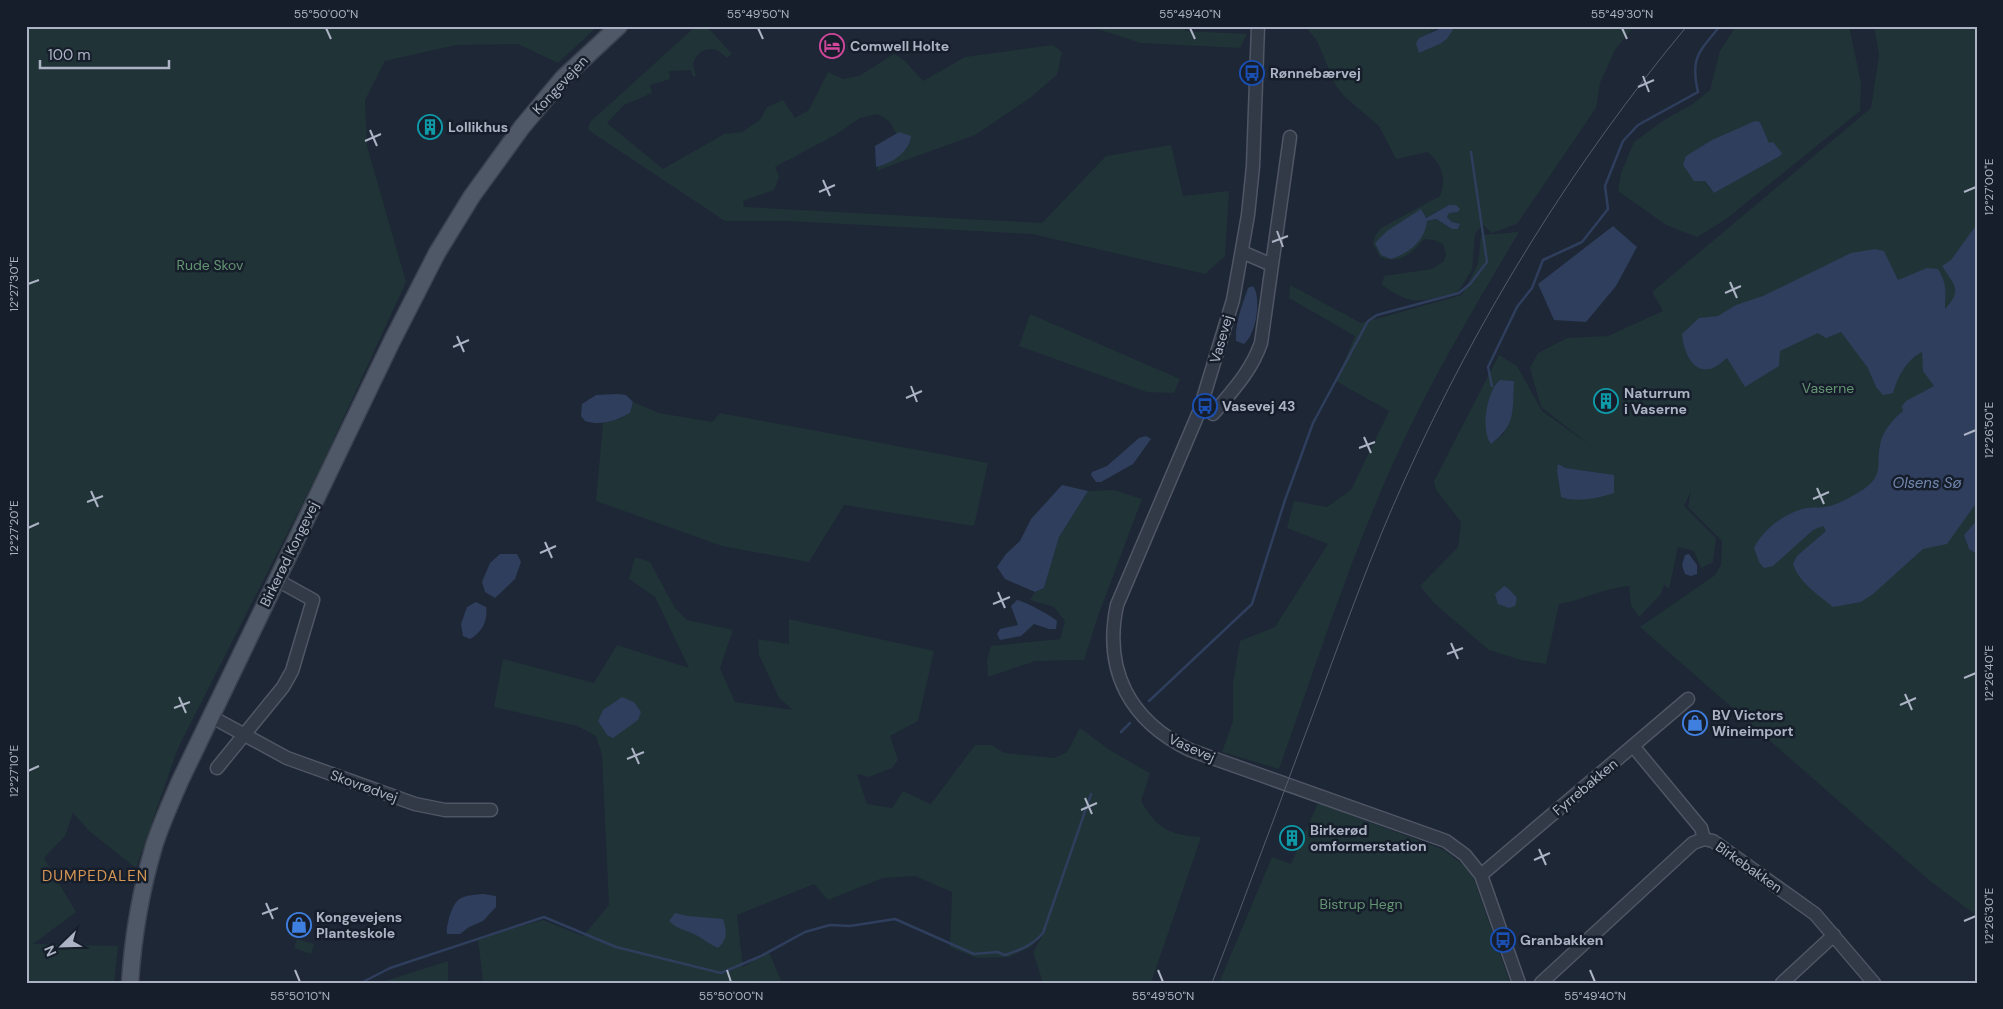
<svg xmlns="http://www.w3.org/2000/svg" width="2003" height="1009" font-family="'DM Sans',sans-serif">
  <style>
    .green { fill: #203337; fill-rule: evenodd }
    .water { fill: #2f3e5c }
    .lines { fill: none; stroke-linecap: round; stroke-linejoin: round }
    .stream { stroke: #2f3e5c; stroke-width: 2.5 }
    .minor-casing { stroke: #4f5665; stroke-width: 15 }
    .major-casing { stroke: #3b4250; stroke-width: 19 }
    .minor { stroke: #323947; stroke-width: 12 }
    .major { stroke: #4f5867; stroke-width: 16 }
    .tram { stroke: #535c6e; stroke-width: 1 }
    .ticks { fill: none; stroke: #abb3c4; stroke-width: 2 }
    .labels { text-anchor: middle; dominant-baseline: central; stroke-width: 5; stroke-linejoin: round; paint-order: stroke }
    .poi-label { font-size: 14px; font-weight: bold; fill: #abb3c4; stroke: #171e2b; text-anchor: start }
    .street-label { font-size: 14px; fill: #abb3c4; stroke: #171e2b }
    .park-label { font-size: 14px; fill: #639572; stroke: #171e2b }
    .water-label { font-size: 15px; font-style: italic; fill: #7287ae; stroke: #171e2b }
    .neighbourhood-label { font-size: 15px; letter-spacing: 1px; fill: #d69654; stroke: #171e2b }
    .neatline { fill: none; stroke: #abb3c4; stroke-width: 2 }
    .ticks-label { font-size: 12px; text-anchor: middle; fill: #abb3c4 }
  </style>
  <rect width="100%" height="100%" fill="#1e2736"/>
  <path class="green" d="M26 26H598L558 63 518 44 456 45 385 61 365 100 367 146 406 282 320 469 178 748 136 868 89 831 73 813 65 836 44 858 76 912 33 944 118 946 114 983H26Z
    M696 26H711L709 29 732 54 727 58 717 50C705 47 697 52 693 64L696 76 693 77 691 70 669 71 670 79 650 85 652 93 624 105 607 123 663 169 724 134 742 132 760 120 767 107 783 100 795 118 809 110 828 72 843 79 859 76 894 54 905 61 923 81 965 57 1053 45 1062 52 1057 75 1030 98 975 135 876 171 881 162 902 144 890 122 878 114 860 118 835 135 775 167 779 177 774 190 743 201 744 207 1042 223 1106 156 1171 145 1183 196 1229 191 1225 256 1205 274 1032 234 789 221H725L588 130 590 122Z
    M1098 26H1185V31L1247 34 1240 48 1141 43 1097 29Z
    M1305 26H1634L1615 50 1600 83 1596 108 1517 224 1492 233 1483 225 1475 234 1472 270 1458 292C1422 301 1414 308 1382 285L1384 276 1432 269 1444 261 1446 254 1443 244 1434 240 1424 239C1411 254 1401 264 1380 257L1373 244 1375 236 1381 228 1440 196C1447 177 1442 166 1428 152L1396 159 1379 126 1344 96 1336 86 1317 41ZM1444 27 1454 28 1447 39 1440 44 1419 53 1431 31ZM1449 205 1457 212 1449 213 1447 217 1452 222 1457 223 1452 229 1435 219 1427 221 1421 210 1425 218Z
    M1736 26H1849L1861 83 1860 111 1725 220 1697 237 1666 225 1618 191 1621 173 1634 142 1664 120 1693 104 1710 90 1720 51ZM1760 122 1769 144 1780 156 1714 192 1711 190 1686 156Z
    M1874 26H1977V520L1964 535 1969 549 1977 554V916L1930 881 1640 627 1715 575 1721 565 1722 541 1688 507 1691 491 1684 506 1716 538 1713 562 1701 568 1694 551 1678 547 1669 589 1664 585 1661 594 1639 617 1631 605 1629 586C1605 588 1583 600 1559 604L1546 664 1521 660 1489 650 1435 604 1420 586 1458 547 1461 522 1436 490 1434 481 1499 355 1517 366 1542 411 1591 446 1541 407 1530 368 1538 353 1567 338 1608 336 1663 311 1652 292 1871 108 1879 55ZM1500 380 1514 381 1504 434 1491 443ZM1559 464 1566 468 1607 474 1561 497 1557 471Z
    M1519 232C1483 293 1447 353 1415 417 1359 529 1321 651 1279 769L1222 752 1233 721V683L1240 641 1275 627 1328 544 1287 528 1294 501 1327 507 1351 490 1389 411 1336 381 1355 336 1289 298 1290 285 1361 323 1462 295 1478 264 1481 235Z
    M1030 314 1180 379 1174 393 1147 392 1019 346Z
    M633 402 659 413 712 422 720 413 988 463 974 526 844 505 809 562 722 546 596 501 603 423 620 419 630 413Z
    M1114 490 1142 499 1098 616 1084 660 1035 661 988 677 987 660 991 646 1060 639 1065 621 1054 607 1030 600 1035 592 1044 588 1059 537 1088 491Z
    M635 557 650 562 675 608 687 620 733 630 720 668 735 702 793 710 779 698 759 655 758 639 789 644V619L934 651 918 721 890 736 898 760 892 768 869 777 857 774 867 804 892 808 903 791 931 804 975 745H992L1004 753 1055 758 1067 752 1080 728 1111 751 1150 773 1141 801C1157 829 1170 835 1201 837L1151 983H1043L1033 952 1044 933 1031 947 1009 957 977 958 950 947 952 892 915 876 883 878 828 900 814 884 737 915 743 967 769 952 782 983H483L478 938 543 920 583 936 609 905 602 755 596 736 577 726 494 707 503 659 594 683 617 645 689 668 655 597 629 579Z
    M1318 803 1444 850 1471 871 1510 983H1219L1272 857 1291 864Z
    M297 939 314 944 311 954 294 948Z
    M448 961V983H381L382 982Z"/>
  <path class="water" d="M1444 27 1454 28 1447 39 1440 44 1419 53 1416 43 1419 38Z
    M1755 121 1760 122 1769 143 1773 142 1782 153 1780 156 1714 193 1705 181H1694L1683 165 1686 156 1712 140Z
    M899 132 911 136C909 152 893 163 876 167L875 146Z
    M1449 205H1456L1460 209 1458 212 1449 213 1447 217 1452 222 1460 224 1458 229H1452L1436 219 1427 221C1425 241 1409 253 1391 259L1381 255 1375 243 1387 231 1421 209 1426 218Z
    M1977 224V502L1947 544 1923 549 1873 594 1861 602 1833 607C1819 595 1799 583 1793 564L1797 556 1826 531 1823 526 1813 530 1773 566 1764 568 1759 562 1754 548C1763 529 1786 512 1807 508 1814 507 1823 508 1830 506 1840 503 1855 495 1864 489 1884 474 1876 466 1880 445 1882 432 1893 419 1903 411L1902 406 1906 401 1934 386 1923 371 1922 352C1906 360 1898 376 1893 393L1883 395 1876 387 1868 368 1841 332 1826 338 1818 333 1780 351 1779 366 1745 387 1727 358C1723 361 1718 366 1713 368 1692 376 1683 349 1682 334L1699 318 1718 316 1736 305 1763 296 1851 253 1875 249 1884 251 1898 280 1927 268 1938 269C1948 286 1945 291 1945 309 1963 290 1954 285 1942 266L1951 260Z
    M1613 226 1637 247 1616 286 1586 322 1554 320 1538 284Z
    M1253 286C1262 298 1256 335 1244 344L1236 341C1235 322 1242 306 1248 288Z
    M1500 380 1514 381C1512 411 1517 424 1491 444 1480 430 1487 390 1500 380Z
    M617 394 626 395 633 402 630 413C616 421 601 426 585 421L581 416 582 404 596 395Z
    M1146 436 1151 439 1133 464 1101 482H1096L1091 475 1092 472 1107 466 1139 438Z
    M1558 464 1566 468 1614 475V493C1600 498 1575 503 1561 497L1557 471Z
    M1062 485 1088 491 1059 537 1044 588 1035 592 1005 579 997 567 1006 554 1020 541 1031 519Z
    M1977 520V554L1969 549 1964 535Z
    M500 554H517L521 562 515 579 495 598 485 592 482 582 490 563Z
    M1689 554 1697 565V574L1691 576 1685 574 1682 565 1685 555Z
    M1504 586 1509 589 1517 598 1515 606 1509 608 1498 604 1495 594Z
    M1017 600C1024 601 1052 616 1057 621L1056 629H1049L1034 624 1021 636 1000 640 997 634 1000 629 1018 625 1011 606Z
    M476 602 486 607C488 621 482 632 470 639L463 636 461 624 467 607Z
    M622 697 634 702 641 712 638 720 613 738 607 735 598 721 603 710Z
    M483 894 496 896V907L483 921 469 927 460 934H447C446 928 448 924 449 918 456 896 461 896 483 894Z
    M675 913 688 916 723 919C727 931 728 939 718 948 709 944 702 938 694 934 683 929 679 930 669 921Z"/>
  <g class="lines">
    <path class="stream" d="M1492 386 1488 367 1517 307 1532 288 1543 260 1582 242 1608 209 1605 186 1623 141 1638 125 1698 92C1690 57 1699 52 1720 26
      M1149 701 1252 604 1285 500 1313 423 1368 321 1377 315 1459 293 1470 284 1487 262 1471 152
      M1121 732 1130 723
      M361 983 390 968 544 917 616 947 721 973 761 956 805 932 830 925 850 926 895 919 974 954 997 952 1005 955C1020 950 1033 945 1043 933L1091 794"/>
    <defs>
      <path id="minor" d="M1258 26 1253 166 1248 215 1233 300 1199 412 1117 605C1103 671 1130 721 1190 750L1446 841 1465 855 1481 875 1519 983
        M1242 252 1272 265
        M1213 414C1232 391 1251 372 1261 343L1290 137
        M210 716 287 758 415 804 445 810H491
        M1633 746 1701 828 1704 839 1713 841 1815 914 1874 983
        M217 768 283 687 292 671 313 600 277 580
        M1481 875 1688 699
        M1541 983 1693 843 1704 839
        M1782 983 1834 935"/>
      <path id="major" d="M130 983C133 936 141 890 154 846 161 824 171 802 180 781L392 341 437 253 472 196 522 127 563 78 619 26"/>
    </defs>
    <use href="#minor" class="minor-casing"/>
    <use href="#major" class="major-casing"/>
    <use href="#minor" class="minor"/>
    <use href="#major" class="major"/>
    <path class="tram" d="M1212 983C1249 887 1284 791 1320 695 1347 622 1373 549 1405 479 1478 317 1573 163 1687 26"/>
  </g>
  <path class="ticks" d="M326 28 331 39M758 28 763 39M1190 28 1195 39M1622 28 1627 39M1643 76 1649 92M1638 87 1654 80M370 130 377 146M365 141 381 134M823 180 830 196M819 192 835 185M1964 192 1976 187M1277 231 1283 247M1272 242 1288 236M1730 282 1737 298M28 284 39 280M1725 293 1741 286M457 336 464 352M453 347 469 340M911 386 917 402M906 398 922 391M1964 435 1976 430M1364 437 1371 453M1359 448 1375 442M1817 488 1824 504M91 491 98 507M1813 499 1829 492M87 502 103 496M28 528 39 523M545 542 552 558M540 553 556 546M998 592 1005 608M993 604 1010 597M1451 643 1458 659M1447 654 1463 648M1964 678 1976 673M1905 694 1912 710M179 697 186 713M1900 705 1916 698M174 708 190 702M632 748 639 764M627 759 644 752M28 771 39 766M1085 798 1092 814M1081 810 1097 803M1539 849 1546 865M1534 860 1550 853M266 903 273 919M262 914 278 908M1964 921 1976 916M295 970 300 982M727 970 731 982M1158 970 1163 982M1590 970 1595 982"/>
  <defs>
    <symbol id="hotel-ring" viewBox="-11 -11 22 22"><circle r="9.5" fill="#171e2b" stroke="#d1479c" stroke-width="1.5"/><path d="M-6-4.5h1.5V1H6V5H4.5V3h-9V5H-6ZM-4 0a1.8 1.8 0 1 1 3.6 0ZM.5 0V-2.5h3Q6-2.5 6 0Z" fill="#d1479c"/></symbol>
    <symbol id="bus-ring" viewBox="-11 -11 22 22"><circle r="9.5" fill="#171e2b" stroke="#1a4fb4" stroke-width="1.5"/><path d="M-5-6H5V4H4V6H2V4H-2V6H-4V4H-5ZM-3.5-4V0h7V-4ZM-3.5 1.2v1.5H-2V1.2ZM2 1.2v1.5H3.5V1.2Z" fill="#1a4fb4"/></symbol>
    <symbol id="building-ring" viewBox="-11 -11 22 22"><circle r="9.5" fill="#171e2b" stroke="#0f9aa8" stroke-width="1.5"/><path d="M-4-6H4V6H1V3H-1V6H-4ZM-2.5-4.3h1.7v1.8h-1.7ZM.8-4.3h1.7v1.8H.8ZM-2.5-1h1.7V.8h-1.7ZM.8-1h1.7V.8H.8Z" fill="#0f9aa8"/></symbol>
    <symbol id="shop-ring" viewBox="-11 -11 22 22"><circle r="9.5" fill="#171e2b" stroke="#3f7fe0" stroke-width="1.5"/><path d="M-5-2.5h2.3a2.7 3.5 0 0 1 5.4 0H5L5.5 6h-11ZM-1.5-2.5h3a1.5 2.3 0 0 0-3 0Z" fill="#3f7fe0"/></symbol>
  </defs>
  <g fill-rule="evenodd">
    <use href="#hotel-ring" x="818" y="32" width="28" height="28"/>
    <use href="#bus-ring" x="1238" y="59" width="28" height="28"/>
    <use href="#building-ring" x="416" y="113" width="28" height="28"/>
    <use href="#building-ring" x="1592" y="387" width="28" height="28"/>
    <use href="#bus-ring" x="1191" y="392" width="28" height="28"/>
    <use href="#shop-ring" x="1681" y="709" width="28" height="28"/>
    <use href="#building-ring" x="1278" y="824" width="28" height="28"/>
    <use href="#shop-ring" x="285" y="911" width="28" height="28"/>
    <use href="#bus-ring" x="1489" y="926" width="28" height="28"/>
  </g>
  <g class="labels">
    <g class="poi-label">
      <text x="850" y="46">Comwell Holte</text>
      <text x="1270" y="73">Rønnebærvej</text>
      <text x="448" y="127">Lollikhus</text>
      <text x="1624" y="393">Naturrum<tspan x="1624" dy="16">i Vaserne</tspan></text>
      <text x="1222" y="406">Vasevej 43</text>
      <text x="1712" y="715">BV Victors<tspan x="1712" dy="16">Wineimport</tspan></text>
      <text x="1310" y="830">Birkerød<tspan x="1310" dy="16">omformerstation</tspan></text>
      <text x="316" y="917">Kongevejens<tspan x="316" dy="16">Planteskole</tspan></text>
      <text x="1520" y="940">Granbakken</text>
    </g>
    <g class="street-label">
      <text transform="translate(560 85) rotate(-47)">Kongevejen</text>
      <text transform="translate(1221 339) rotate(-74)">Vasevej</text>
      <text transform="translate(289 554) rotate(-64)">Birkerød Kongevej</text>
      <text transform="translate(1192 748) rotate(24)">Vasevej</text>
      <text transform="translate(364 786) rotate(20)">Skovrødvej</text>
      <text transform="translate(1585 787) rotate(-40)">Fyrrebakken</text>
      <text transform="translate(1749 867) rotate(35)">Birkebakken</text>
    </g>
    <g class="park-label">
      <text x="210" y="265">Rude Skov</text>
      <text x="1828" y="388">Vaserne</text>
      <text x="1361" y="904">Bistrup Hegn</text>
    </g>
    <g class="water-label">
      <text x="1927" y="483">Olsens Sø</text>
    </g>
    <g class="neighbourhood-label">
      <text x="95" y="876">DUMPEDALEN</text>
    </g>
  </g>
  <rect width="2003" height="1009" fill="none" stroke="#171e2b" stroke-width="55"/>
  <g transform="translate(62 946) rotate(247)" stroke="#171e2b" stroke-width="4" paint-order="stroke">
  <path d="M0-4L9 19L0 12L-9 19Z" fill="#abb3c4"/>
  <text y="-8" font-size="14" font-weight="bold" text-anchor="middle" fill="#abb3c4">N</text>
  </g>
  <path d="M40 60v8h129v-8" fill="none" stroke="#abb3c4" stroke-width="2.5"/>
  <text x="48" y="60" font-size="15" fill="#abb3c4" stroke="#171e2b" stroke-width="4" paint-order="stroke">100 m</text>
  <rect x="28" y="28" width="1948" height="954" class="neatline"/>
  <g class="ticks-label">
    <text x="326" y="18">55°50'00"N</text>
    <text x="758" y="18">55°49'50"N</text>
    <text x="1190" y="18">55°49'40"N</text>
    <text x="1622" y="18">55°49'30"N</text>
    <text transform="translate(1989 187) rotate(-90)" y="4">12°27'00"E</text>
    <text transform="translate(14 284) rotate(-90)" y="4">12°27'30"E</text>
    <text transform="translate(1989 430) rotate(-90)" y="4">12°26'50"E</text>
    <text transform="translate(14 528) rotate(-90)" y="4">12°27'20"E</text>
    <text transform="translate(1989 673) rotate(-90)" y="4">12°26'40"E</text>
    <text transform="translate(14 771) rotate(-90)" y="4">12°27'10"E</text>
    <text transform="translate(1989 916) rotate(-90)" y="4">12°26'30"E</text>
    <text x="300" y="1000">55°50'10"N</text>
    <text x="731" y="1000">55°50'00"N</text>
    <text x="1163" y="1000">55°49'50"N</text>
    <text x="1595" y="1000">55°49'40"N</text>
  </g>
</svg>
